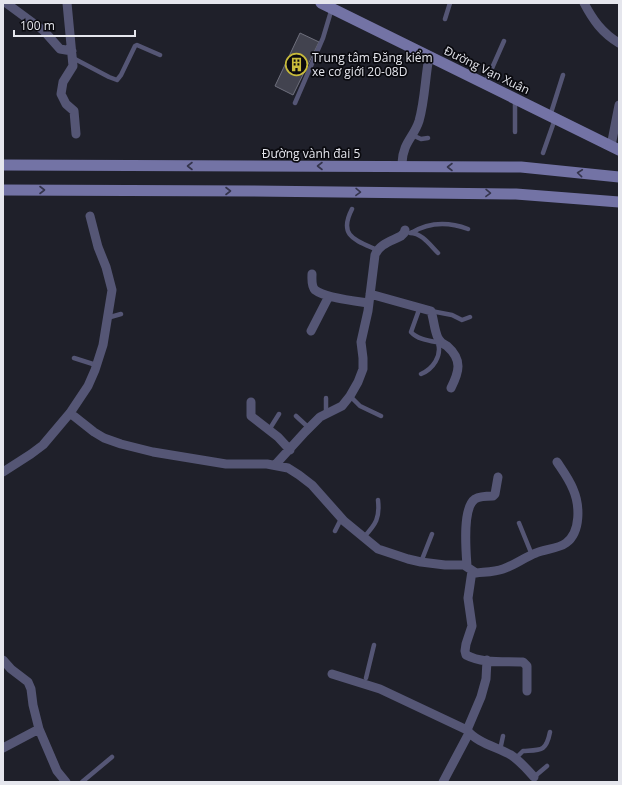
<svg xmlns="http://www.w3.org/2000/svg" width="622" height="785" font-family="'Open Sans',sans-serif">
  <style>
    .building { fill: #42434f; stroke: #6e6f7c }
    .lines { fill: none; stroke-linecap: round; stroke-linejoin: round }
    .service { stroke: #555675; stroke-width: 4.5 }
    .minor { stroke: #555675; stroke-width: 9 }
    .secondary { stroke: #7373a5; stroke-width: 11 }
    .oneway { stroke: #34344b }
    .labels { text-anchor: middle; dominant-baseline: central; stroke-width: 3.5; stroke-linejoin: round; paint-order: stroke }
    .poi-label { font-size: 12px; fill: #e5e6ed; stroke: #0a0a0f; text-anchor: start }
    .street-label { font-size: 12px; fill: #e5e6ed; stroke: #0a0a0f }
  </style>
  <rect width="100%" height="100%" fill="#1f202a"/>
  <path class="building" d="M300 33 319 42 293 95 275 86Z"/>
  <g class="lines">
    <path class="service" d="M445 19 450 3
      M73 58 109 77 117 80 121 75 135 46 137 45 160 55
      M485 84 504 41
      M515 99V132
      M295 103 323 38 332 8
      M550 116 563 75
      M412 135 421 139 428 138
      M543 153 555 119
      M352 209C338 236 355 240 377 250
      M410 233C422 233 430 245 438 253
      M411 233C429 222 449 222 468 229
      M420 307 411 332C418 340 431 341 441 343
      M431 311 452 315 462 320 470 317
      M107 318 121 314
      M74 358 96 365
      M421 374C433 369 442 356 438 343
      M350 396 360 406 381 416
      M326 398V414
      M296 416 309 428
      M269 430 279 414
      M519 523 532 555
      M335 531 341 519
      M364 537C376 524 380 518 378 500
      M421 562 432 534
      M366 678 374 645
      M500 750 503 736
      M515 759 523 751C541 750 546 752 550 732
      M534 777 547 766
      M82 782 112 757"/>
    <path class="minor" d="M6 3 44 31 60 49 72 51
      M67 3 73 66 63 82 61 94 66 104 74 111 76 134
      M584 3C593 20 602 33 619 43
      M611 146 619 105
      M402 163C403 142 414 137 419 121 425 100 425 78 429 57
      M312 274C312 279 311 286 315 290 325 298 355 301 369 303
      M370 294 431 311C434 320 434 329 438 338 440 342 443 344 447 346 463 360 459 372 451 388
      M311 331 329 296
      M251 402V416L278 437 290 450
      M70 413 94 432 104 438 121 444 153 452 226 464H267L288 468 299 475 312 485 344 521 378 549 408 559 421 562 445 565H464L476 573C484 572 495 572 503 569 515 565 525 557 536 553 545 549 558 549 566 543 581 532 580 505 573 489 569 479 563 471 557 462
      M275 465 305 432 320 417 342 406 350 396 358 382 363 369V358L361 342 368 311 375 255C379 244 392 241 401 236L404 233 405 230
      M3 472 31 454 43 445 70 413 88 386 95 370 103 345 112 290 106 267 98 247 90 216
      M467 566C466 551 462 508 475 499 480 496 487 496 493 496L495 494 498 477
      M472 571 468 598 472 626 466 644 465 651 466 655C483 664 505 661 523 662L527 666V691
      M3 660 11 669 28 682 31 689 33 705 39 729 57 771 66 782
      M332 674 380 689 467 730C477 743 497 747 511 755 520 761 527 769 534 777
      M467 730 481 697 486 679 487 660
      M3 748 39 729
      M443 782 469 733"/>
    <path class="secondary" d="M321 3 619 150
      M3 165 521 167 619 177
      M3 190 253 191 516 194 619 202"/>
  </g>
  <defs><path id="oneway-chevron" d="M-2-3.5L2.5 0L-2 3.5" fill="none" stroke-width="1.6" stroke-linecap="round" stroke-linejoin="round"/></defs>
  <g class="oneway">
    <use href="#oneway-chevron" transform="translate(190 166) rotate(-180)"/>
    <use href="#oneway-chevron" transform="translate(320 166) rotate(-180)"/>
    <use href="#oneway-chevron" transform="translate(450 167) rotate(-180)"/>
    <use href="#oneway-chevron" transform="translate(580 173) rotate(-174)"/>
    <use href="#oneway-chevron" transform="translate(42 190)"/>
    <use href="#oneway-chevron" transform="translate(228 191)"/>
    <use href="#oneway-chevron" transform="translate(358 192) rotate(1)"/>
    <use href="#oneway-chevron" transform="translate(488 193) rotate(1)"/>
  </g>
  <defs>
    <symbol id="building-ring" viewBox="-11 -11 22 22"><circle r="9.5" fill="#0a0a0f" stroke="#c8bb3b" stroke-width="1.5"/><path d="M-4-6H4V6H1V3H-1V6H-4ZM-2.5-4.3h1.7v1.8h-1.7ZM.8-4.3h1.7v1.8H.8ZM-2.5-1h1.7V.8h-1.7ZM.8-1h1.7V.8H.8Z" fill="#c8bb3b"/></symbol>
  </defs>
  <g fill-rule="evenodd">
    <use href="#building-ring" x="284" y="52" width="25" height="25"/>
  </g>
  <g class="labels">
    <g class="poi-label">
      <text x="312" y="57">Trung tâm Đăng kiểm<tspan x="312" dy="14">xe cơ giới 20-08D</tspan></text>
    </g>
    <g class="street-label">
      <text transform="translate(487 70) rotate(26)">Đường Vạn Xuân</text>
      <text x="311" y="153">Đường vành đai 5</text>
    </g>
  </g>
  <rect width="622" height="785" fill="none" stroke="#e5e6ed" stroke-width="8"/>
  <path d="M14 30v6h121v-6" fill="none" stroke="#e5e6ed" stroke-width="2"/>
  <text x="20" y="30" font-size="12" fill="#e5e6ed" stroke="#0a0a0f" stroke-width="3" paint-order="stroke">100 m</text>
</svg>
